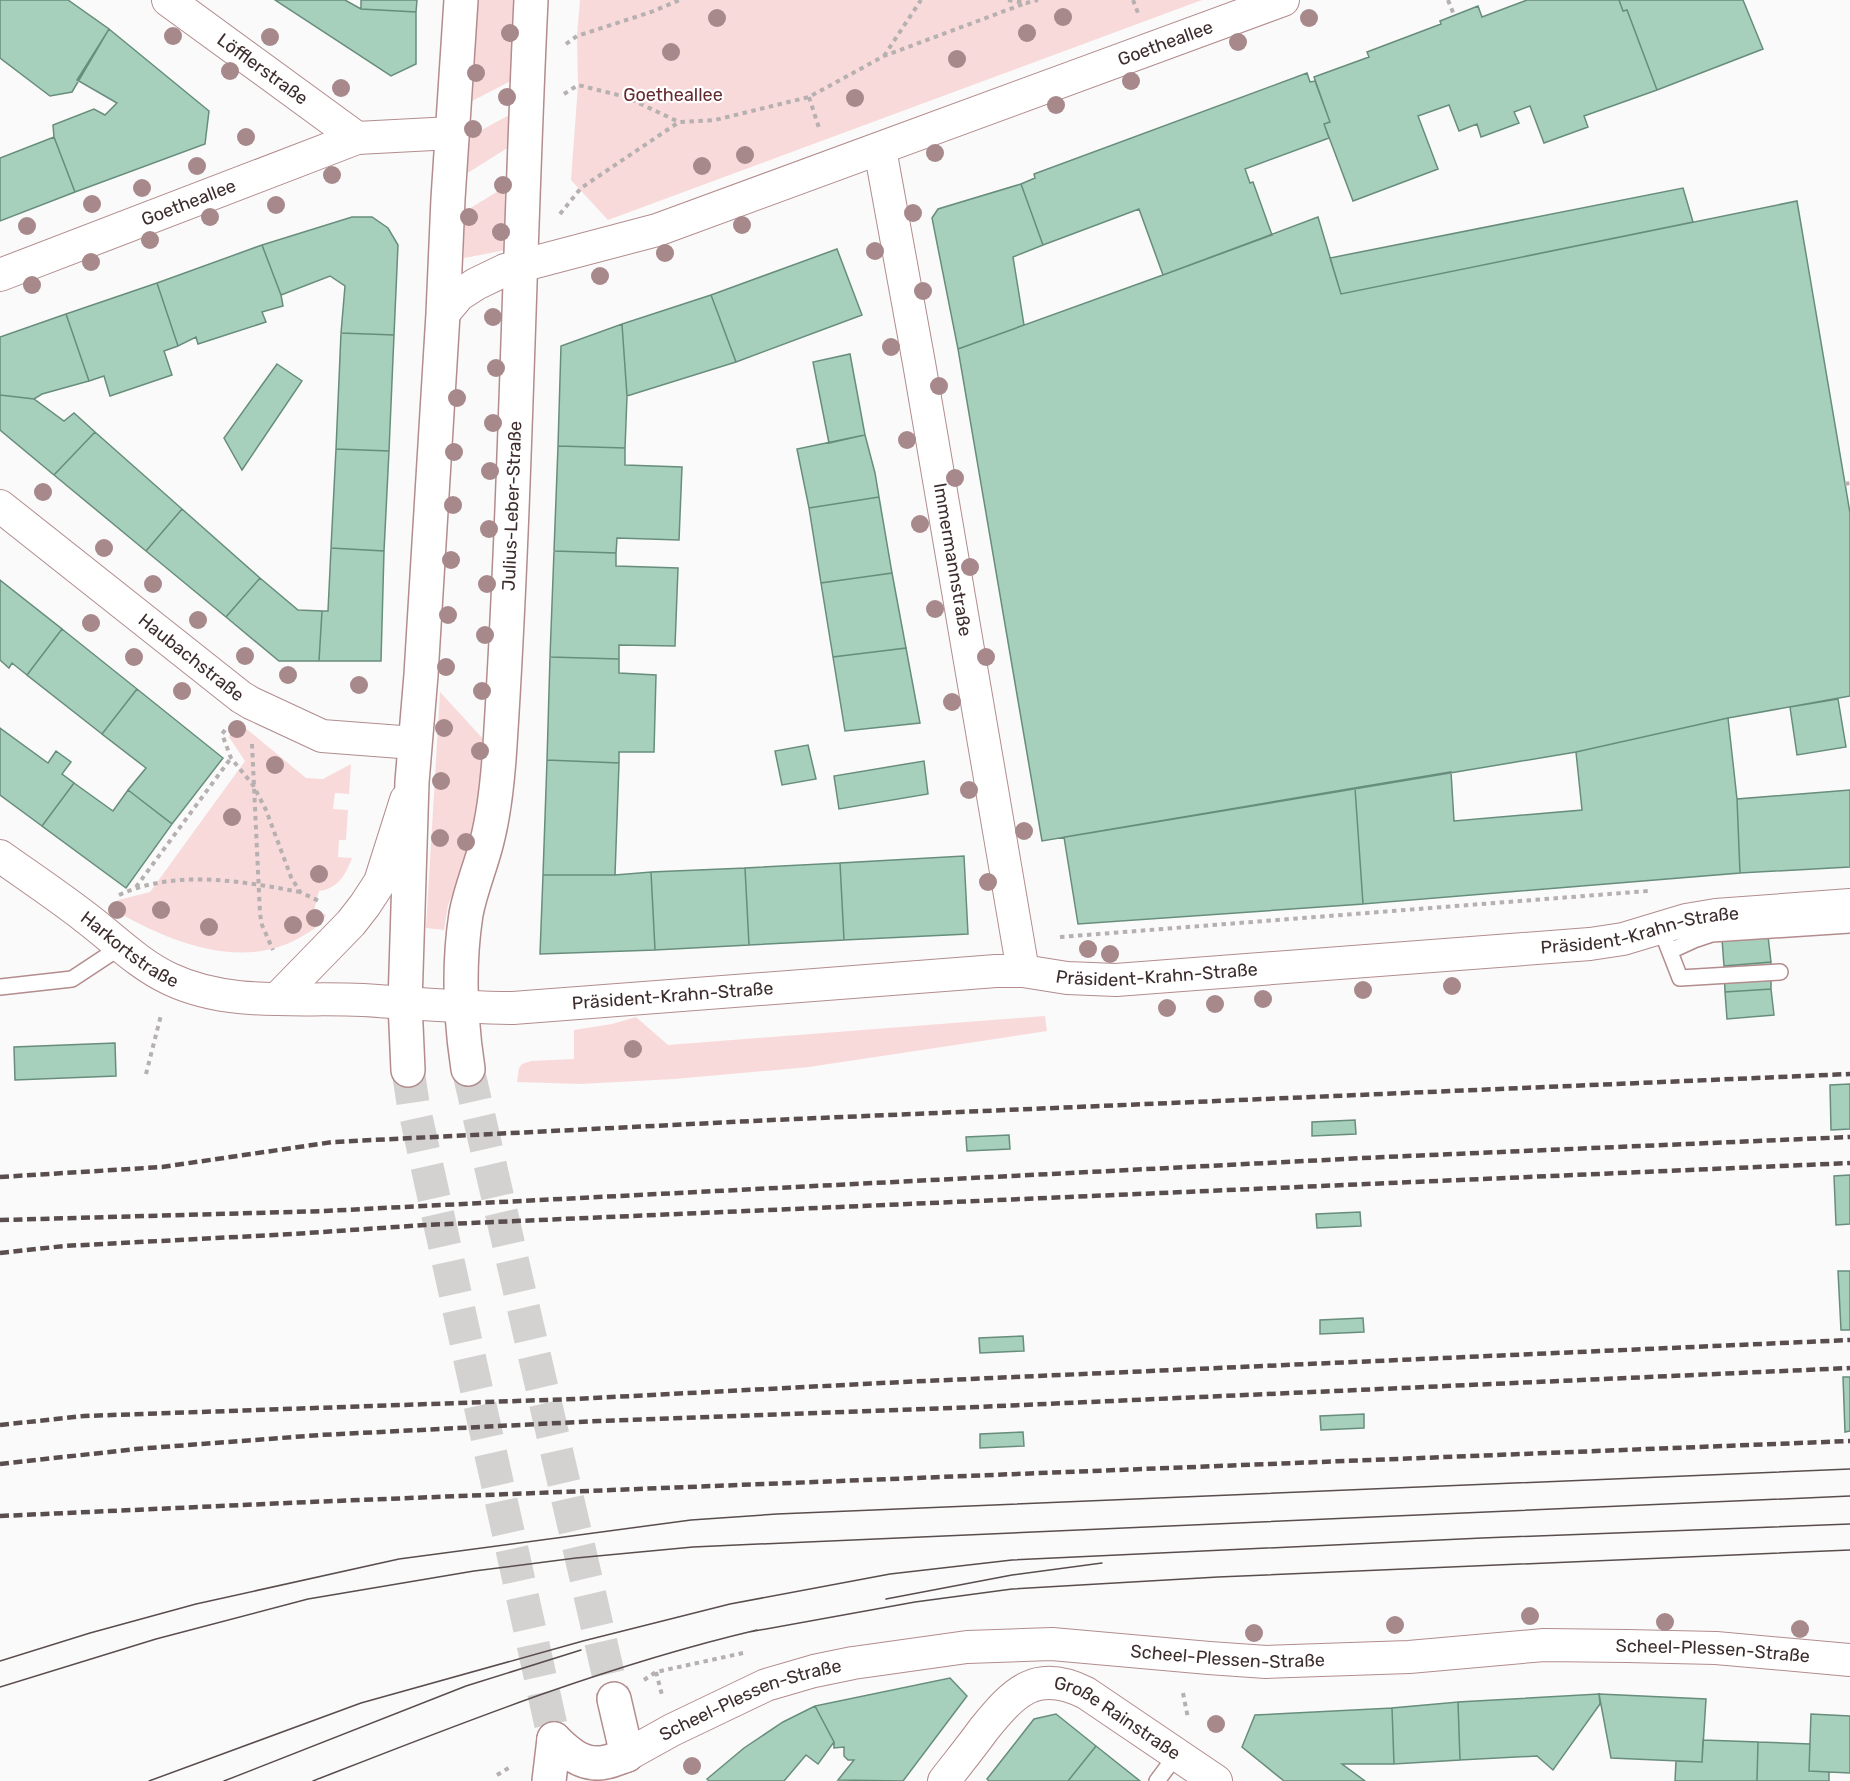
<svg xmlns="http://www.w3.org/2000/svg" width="1850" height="1781" font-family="Rubik,sans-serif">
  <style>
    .green { fill: #f9dada }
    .building { fill: #a6d0bc; stroke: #688d7c; stroke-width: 1.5 }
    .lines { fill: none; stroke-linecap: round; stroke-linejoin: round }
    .secondary-tunnel { stroke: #d4d1d1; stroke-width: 33; stroke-dasharray: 33 16; stroke-linecap: butt }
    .lane-casing { stroke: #b38c8d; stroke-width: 18 }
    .street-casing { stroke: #b38c8d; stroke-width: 34 }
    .secondary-casing { stroke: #b38c8d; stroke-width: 36 }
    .path { stroke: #b6b0b0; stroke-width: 4; stroke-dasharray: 4.5 4.5; stroke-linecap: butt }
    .lane { stroke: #fff; stroke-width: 15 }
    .street { stroke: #fff; stroke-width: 32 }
    .secondary { stroke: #fff; stroke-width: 33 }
    .tram { stroke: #5a4d4d; stroke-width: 1.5 }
    .rail { stroke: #5a4d4d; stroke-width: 4.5; stroke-dasharray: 9 4.5; stroke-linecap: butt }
    .tree { fill: #a7888b }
    .labels { text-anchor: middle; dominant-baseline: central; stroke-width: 4.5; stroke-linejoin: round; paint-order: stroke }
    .street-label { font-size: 18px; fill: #3d2d2d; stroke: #fff }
    .park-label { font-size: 18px; fill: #632b30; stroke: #fff }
  </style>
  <rect width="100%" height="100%" fill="#fafafa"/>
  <path class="green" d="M475 0H517L513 80 470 102Z
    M580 0H1202L608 220 571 180 578 85 577 36Z
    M511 114 509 147 466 174 467 138Z
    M508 185 506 250 464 258V212Z
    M440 692 485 741 480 809 467 858 448 905 444 930 426 928Z
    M237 721 306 778 323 779 351 764 349 794 335 793 333 809 348 810 346 840H339L338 857 352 858C346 874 338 889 319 891L314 910 326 915C322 925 308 933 299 938 239 972 166 940 112 909L118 900 150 892 245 761 229 737Z
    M1045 1016 1047 1031 809 1067 674 1079 580 1084 517 1082 519 1068 522 1064 531 1061 574 1059V1030L612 1024 636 1017 668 1045Z"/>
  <path class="building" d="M0 0H68L109 29 72 92 50 96 0 58Z
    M275 0H345L361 9 416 12V64L391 76Z
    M361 0H417L416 12 361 9Z
    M1527 0H1619L1623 11 1627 10 1657 90 1584 116 1588 127 1544 143 1530 106 1514 112 1519 123 1481 137 1477 124 1459 131 1449 105 1418 116 1438 169 1353 201 1324 124 1330 122 1314 77 1369 57 1367 52 1441 24 1440 21 1478 6 1482 17Z
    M1619 0H1743L1763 49 1657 90 1627 10 1623 11Z
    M109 29 209 111 205 144 75 192 54 137 53 125 94 109 105 115 117 103 77 80Z
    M1307 73 1310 82 1315 81 1330 122 1324 124 1329 138 1245 169 1250 183 1253 182 1272 235 1163 275 1139 209 1043 245 1021 184 1035 178 1034 174Z
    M54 137 75 192 0 221V158Z
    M1021 184 1043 245 1013 257 1024 325 958 349 932 218 938 209Z
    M1683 188 1693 222 1341 294 1330 258Z
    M1797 201 1850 513V696L1728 718 1576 752 1042 841 958 349 1163 275 1318 217 1341 294Z
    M352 217H372L388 228 398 245 394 335 341 333 345 286 330 276 281 295 262 245Z
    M262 245 281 295 283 306 262 312 266 322 198 344 196 337 178 346 157 283Z
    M837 249 862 315 736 362 711 295Z
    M157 283 178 346 164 351 172 375 110 396 104 376 89 381 66 314Z
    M711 295 736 362 627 396 622 324Z
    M66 314 89 381 42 394 34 399 0 395V337Z
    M622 324 627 396 625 448 558 446 561 346Z
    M341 333 394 335 389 451 336 449Z
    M850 354 865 435 829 443 813 362Z
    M277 364 302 381 242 470 224 438Z
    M0 395 34 399 64 421 74 413 95 432 54 475 0 430Z
    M95 432 182 509 146 551 54 475Z
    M865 435 875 473 879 497 809 508 797 449Z
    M558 446 625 448V465L682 467 679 540 617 538 616 553 554 551Z
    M336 449 389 451 384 551 331 548Z
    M879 497 892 573 821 583 809 508Z
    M182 509 260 578 226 617 146 551Z
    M331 548 384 551 381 661H319L322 611H328Z
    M554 551 616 553V566L678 568 675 646 619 645V659L550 657Z
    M892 573 906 648 833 657 821 583Z
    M260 578 298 610 322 611 319 661H279L226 617Z
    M0 580 62 629 27 675 12 663 9 668 0 660Z
    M62 629 137 689 102 734 27 675Z
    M906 648 920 723 845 731 833 657Z
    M550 657 619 659V673L656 675 654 752H619V763L547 760Z
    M137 689 223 758 172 824 128 790 146 768 102 734Z
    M1838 699 1846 747 1797 755 1790 707Z
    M1728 718 1737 799 1740 873 1363 904 1355 788 1451 772 1454 821 1582 810 1576 752Z
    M0 728 48 763 56 751 71 762 62 774 74 783 42 826 0 795Z
    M808 745 816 779 782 785 775 751Z
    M547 760 619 763 615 875H543Z
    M924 761 928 794 839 809 834 776Z
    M74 783 113 811 128 790 172 824 126 888 42 826Z
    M1355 788 1363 904 1078 924 1064 837Z
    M1850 790V867L1740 873 1737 799Z
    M964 856 968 934 844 940 840 863Z
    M840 863 844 940 749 945 745 868Z
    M745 868 749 945 655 950 651 872Z
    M651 872 655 950 540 954 543 875H615Z
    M1768 936 1771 962 1724 966 1722 939Z
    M1771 962V989L1725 992 1724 966Z
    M1771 989 1774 1015 1727 1019 1725 992Z
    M115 1043 116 1076 15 1080 14 1047Z
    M1850 1084V1129L1831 1130 1830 1085Z
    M1355 1120 1356 1134 1312 1136V1122Z
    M1009 1135 1010 1149 967 1151 966 1137Z
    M1850 1175V1224L1836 1225 1834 1176Z
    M1360 1212 1361 1226 1317 1228 1316 1214Z
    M1838 1271H1850V1330H1841Z
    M1363 1318 1364 1332 1320 1334V1320Z
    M1023 1336 1024 1351 980 1353 979 1338Z
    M1843 1377H1850V1431L1845 1432Z
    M1364 1414V1428L1321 1430 1320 1416Z
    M1023 1432 1024 1446 980 1448V1434Z
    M950 1678 967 1696 903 1781 838 1780 854 1760H848L844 1756V1747L834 1748V1742L815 1706Z
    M1599 1694 1706 1699 1702 1762 1611 1758Z
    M1599 1694 1600 1704 1553 1770 1537 1756 1460 1760 1458 1702Z
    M1458 1702 1460 1760 1394 1764 1392 1708Z
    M815 1706 834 1742 818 1764 806 1755 784 1781H709L707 1779 744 1748 783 1722Z
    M1392 1708 1394 1764H1342L1365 1781H1284L1242 1747 1255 1715Z
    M1056 1714 1096 1746 1068 1781H989L987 1779 1034 1719Z
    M1811 1714 1850 1716V1773L1809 1771Z
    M1703 1740 1758 1742 1757 1781H1675L1676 1761 1702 1762Z
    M1758 1742 1810 1744 1809 1771 1829 1772V1781H1757Z
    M1096 1746 1140 1781H1068Z"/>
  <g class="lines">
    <path class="secondary-tunnel" d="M468 1069 614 1699
      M408 1070 413 1103 554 1739"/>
    <defs>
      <path id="lane" d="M1666 942 1680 978 1780 972
        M1670 951 1694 940 1712 934 1850 925
        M0 987 72 979 122 946
        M1157 1781 1177 1754"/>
      <g id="street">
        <path id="s1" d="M168 0 357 138"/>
        <path id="s2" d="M880 149 919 363 1023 971"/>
        <path id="s3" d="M0 275 357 138 452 133"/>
        <path id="s4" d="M443 314 459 295 476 284 505 270 657 230 1283 0"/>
        <path id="s5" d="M0 506 241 697 251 703 322 736 414 743"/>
        <path id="s6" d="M0 856C28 876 58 896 85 917 113 938 138 964 170 979 229 1007 298 997 363 1000 413 1003 463 1008 513 1008L996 971H1023L1067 978 1116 980 1590 944 1623 939 1686 920 1716 915 1850 905"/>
        <path d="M278 998 351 923 365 905 380 882 406 800"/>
        <path id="s7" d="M627 1755 672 1730 766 1685 814 1671 853 1663 967 1647 1052 1644 1209 1658 1266 1662 1409 1657 1544 1645 1627 1646 1716 1648 1850 1660"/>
        <path id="s8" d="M944 1781C957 1764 971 1747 984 1729 1014 1692 1036 1668 1086 1693L1216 1781"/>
      </g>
      <g id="secondary">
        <path id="s9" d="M468 1069C460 1017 458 966 466 914 471 888 481 866 487 841 495 810 498 777 500 745 516 497 519 248 531 0"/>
        <path d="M408 1070 405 1003 412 782 421 675 443 314 448 199 461 0"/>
        <path d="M614 1699 627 1755"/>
        <path d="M554 1739C566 1751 580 1764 599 1763 608 1763 618 1758 627 1755"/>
        <path d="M549 1781 554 1739"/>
      </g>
    </defs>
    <use href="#lane" class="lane-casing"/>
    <use href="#street" class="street-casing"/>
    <use href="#secondary" class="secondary-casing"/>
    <path class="path" d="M1008 0 1026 3 1038 0
      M1133 0 1138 13
      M1448 0 1454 15
      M566 44 577 36 651 12 680 0
      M884 56 921 0
      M564 94 578 85 626 97 679 122
      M809 97 820 131
      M560 214 581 188 679 122 715 120 809 97 884 56 1026 3
      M1845 484 1850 483
      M225 730 222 734 231 758 253 785 266 810 291 877 300 892 321 902
      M252 744 260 914 262 925 273 950
      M136 887 231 758
      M119 895C176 869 240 881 300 892
      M1060 937 1648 891
      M146 1074 161 1015
      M656 1672 662 1695
      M644 1680 656 1672 743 1653
      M1183 1693 1188 1718
      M497 1775 512 1766"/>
    <use href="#lane" class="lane"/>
    <use href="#street" class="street"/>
    <use href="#secondary" class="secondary"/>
    <path class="tram" d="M886 1599 1012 1575 1102 1563
      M749 1632 915 1602 1012 1589 1218 1577 1850 1550
      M0 1661 90 1633 196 1604 399 1559 691 1520 777 1514 1850 1469
      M0 1687 156 1639 308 1599 474 1571 576 1558 693 1547 1850 1496
      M149 1781 361 1703 583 1641 730 1604 890 1574 1012 1560 1482 1538 1850 1524
      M224 1781 466 1686 581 1650
      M313 1781C459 1724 604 1666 757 1630"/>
    <path class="rail" d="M0 1177 162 1167 333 1142 772 1120 1850 1074
      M0 1220 325 1211 1384 1157 1850 1137
      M0 1253 64 1246 293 1234 425 1225 1850 1163
      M0 1425 84 1416 574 1399 902 1382 1850 1340
      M0 1464 136 1449 320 1435 599 1421 977 1407 1850 1368
      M0 1516 309 1502 1850 1441"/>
  </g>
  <g class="tree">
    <circle cx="1063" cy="17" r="9"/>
    <circle cx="717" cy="18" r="9"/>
    <circle cx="1309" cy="18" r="9"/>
    <circle cx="510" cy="33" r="9"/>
    <circle cx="1027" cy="33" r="9"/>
    <circle cx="173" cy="36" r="9"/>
    <circle cx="270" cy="37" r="9"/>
    <circle cx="1238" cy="42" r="9"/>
    <circle cx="671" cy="52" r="9"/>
    <circle cx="957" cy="59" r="9"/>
    <circle cx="230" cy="71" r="9"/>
    <circle cx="476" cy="73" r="9"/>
    <circle cx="1131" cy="81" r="9"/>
    <circle cx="341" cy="88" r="9"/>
    <circle cx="507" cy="97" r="9"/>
    <circle cx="855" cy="98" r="9"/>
    <circle cx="1056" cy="105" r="9"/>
    <circle cx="473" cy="129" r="9"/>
    <circle cx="246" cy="137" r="9"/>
    <circle cx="935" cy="153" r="9"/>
    <circle cx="745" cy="155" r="9"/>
    <circle cx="197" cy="166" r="9"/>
    <circle cx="702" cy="166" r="9"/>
    <circle cx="332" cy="175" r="9"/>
    <circle cx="503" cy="185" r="9"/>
    <circle cx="142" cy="188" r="9"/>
    <circle cx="92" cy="204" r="9"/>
    <circle cx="276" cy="205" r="9"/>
    <circle cx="913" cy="213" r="9"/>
    <circle cx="210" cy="217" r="9"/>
    <circle cx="469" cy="217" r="9"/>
    <circle cx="742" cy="225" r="9"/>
    <circle cx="27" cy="226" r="9"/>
    <circle cx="501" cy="232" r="9"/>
    <circle cx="150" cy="240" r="9"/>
    <circle cx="875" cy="251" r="9"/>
    <circle cx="665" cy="253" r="9"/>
    <circle cx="91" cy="262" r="9"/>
    <circle cx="600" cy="276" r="9"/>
    <circle cx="32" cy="285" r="9"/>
    <circle cx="923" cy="291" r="9"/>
    <circle cx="493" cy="317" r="9"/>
    <circle cx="891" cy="347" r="9"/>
    <circle cx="496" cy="368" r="9"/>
    <circle cx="939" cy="386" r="9"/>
    <circle cx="457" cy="398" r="9"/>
    <circle cx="493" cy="423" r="9"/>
    <circle cx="907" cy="440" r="9"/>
    <circle cx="454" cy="452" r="9"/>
    <circle cx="490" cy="471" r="9"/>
    <circle cx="955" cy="478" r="9"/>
    <circle cx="43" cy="492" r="9"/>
    <circle cx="453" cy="505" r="9"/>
    <circle cx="920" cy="524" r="9"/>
    <circle cx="489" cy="529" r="9"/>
    <circle cx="104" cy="548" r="9"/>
    <circle cx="451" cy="560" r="9"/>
    <circle cx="970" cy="567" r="9"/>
    <circle cx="153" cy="584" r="9"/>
    <circle cx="487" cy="584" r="9"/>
    <circle cx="935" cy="609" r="9"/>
    <circle cx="448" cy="615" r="9"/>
    <circle cx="198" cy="620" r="9"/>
    <circle cx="91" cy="623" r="9"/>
    <circle cx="485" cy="635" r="9"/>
    <circle cx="245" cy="656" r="9"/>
    <circle cx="134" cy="657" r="9"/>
    <circle cx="986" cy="657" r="9"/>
    <circle cx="446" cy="667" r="9"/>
    <circle cx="288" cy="675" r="9"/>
    <circle cx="359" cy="685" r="9"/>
    <circle cx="182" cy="691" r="9"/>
    <circle cx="482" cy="691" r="9"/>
    <circle cx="952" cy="702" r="9"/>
    <circle cx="444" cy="728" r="9"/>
    <circle cx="237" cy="729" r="9"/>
    <circle cx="480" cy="751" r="9"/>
    <circle cx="275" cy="765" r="9"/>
    <circle cx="441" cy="781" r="9"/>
    <circle cx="969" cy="790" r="9"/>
    <circle cx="232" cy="817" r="9"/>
    <circle cx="1024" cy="831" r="9"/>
    <circle cx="440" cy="838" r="9"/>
    <circle cx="466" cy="842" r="9"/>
    <circle cx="319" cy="874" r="9"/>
    <circle cx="988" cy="882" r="9"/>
    <circle cx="117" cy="910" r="9"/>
    <circle cx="161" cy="910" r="9"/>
    <circle cx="315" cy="918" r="9"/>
    <circle cx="293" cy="925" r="9"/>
    <circle cx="209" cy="927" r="9"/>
    <circle cx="1088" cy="949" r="9"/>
    <circle cx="1110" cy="954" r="9"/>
    <circle cx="1452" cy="986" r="9"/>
    <circle cx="1363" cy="990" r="9"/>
    <circle cx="1263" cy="999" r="9"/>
    <circle cx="1215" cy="1004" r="9"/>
    <circle cx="1167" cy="1008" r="9"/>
    <circle cx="633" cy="1049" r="9"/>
    <circle cx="1530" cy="1616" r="9"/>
    <circle cx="1665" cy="1622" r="9"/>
    <circle cx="1395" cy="1625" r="9"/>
    <circle cx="1800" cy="1629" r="9"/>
    <circle cx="1254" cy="1633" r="9"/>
    <circle cx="1216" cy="1724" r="9"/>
    <circle cx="692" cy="1766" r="9"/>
  </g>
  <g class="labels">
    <g class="street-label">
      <text stroke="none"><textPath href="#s4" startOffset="776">Goetheallee</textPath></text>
      <text stroke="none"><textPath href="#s1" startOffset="117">Löfflerstraße</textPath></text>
      <text stroke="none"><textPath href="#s3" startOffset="202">Goetheallee</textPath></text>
      <text stroke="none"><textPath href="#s9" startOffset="568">Julius-Leber-Straße</textPath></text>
      <text stroke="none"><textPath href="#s2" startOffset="417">Immermannstraße</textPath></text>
      <text stroke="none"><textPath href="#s5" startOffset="244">Haubachstraße</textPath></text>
      <text stroke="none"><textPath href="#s6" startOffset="1688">Präsident-Krahn-Straße</textPath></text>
      <text stroke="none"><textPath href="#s6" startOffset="160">Harkortstraße</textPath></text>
      <text stroke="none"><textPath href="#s6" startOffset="1202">Präsident-Krahn-Straße</textPath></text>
      <text stroke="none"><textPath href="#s6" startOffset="716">Präsident-Krahn-Straße</textPath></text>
      <text stroke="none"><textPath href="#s7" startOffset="1108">Scheel-Plessen-Straße</textPath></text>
      <text stroke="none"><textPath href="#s7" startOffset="622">Scheel-Plessen-Straße</textPath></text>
      <text stroke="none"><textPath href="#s7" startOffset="136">Scheel-Plessen-Straße</textPath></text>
      <text stroke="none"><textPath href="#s8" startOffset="226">Große Rainstraße</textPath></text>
    </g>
    <g class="park-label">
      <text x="673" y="95">Goetheallee</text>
    </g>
  </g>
</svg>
